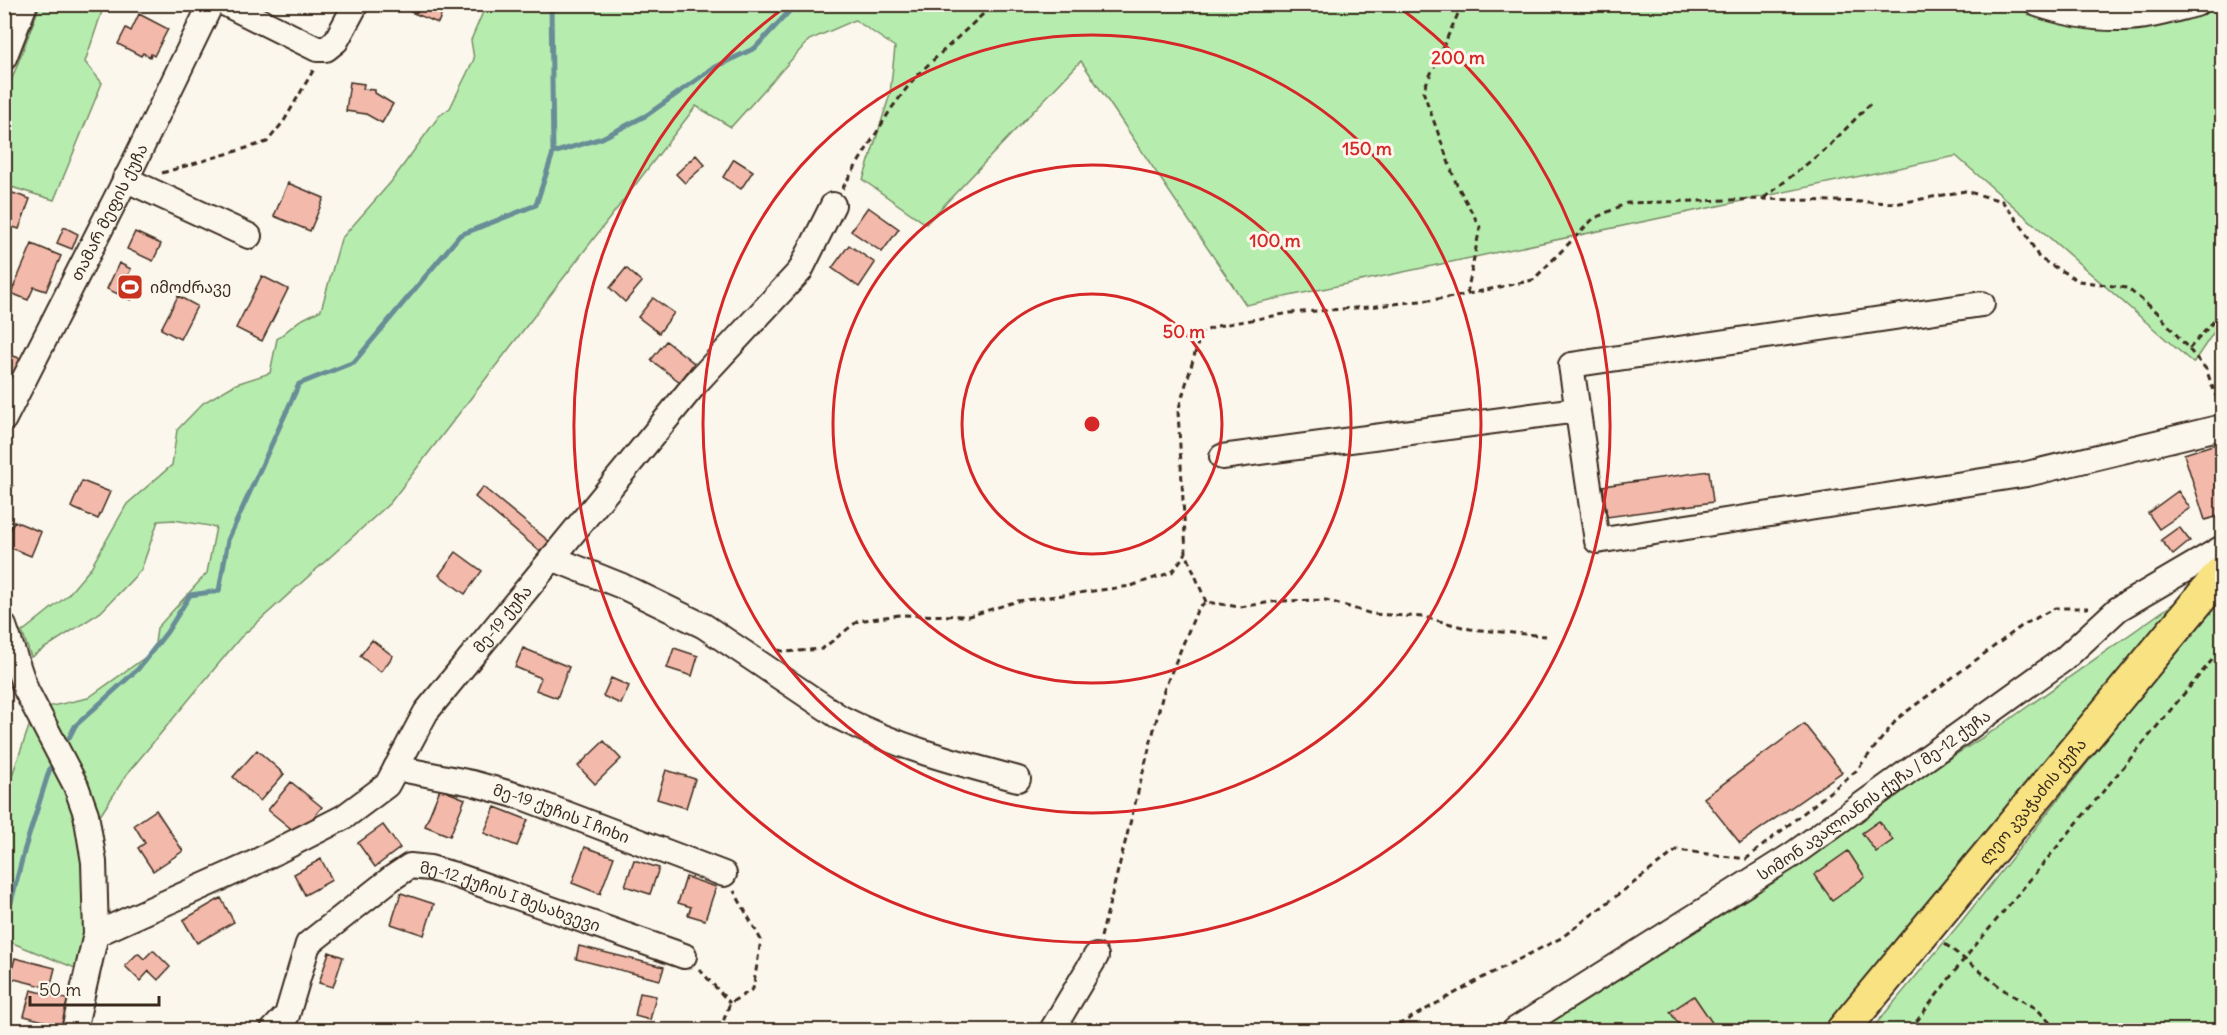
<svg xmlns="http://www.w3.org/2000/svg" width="2227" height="1035" font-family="Delius,'Noto Sans Georgian',sans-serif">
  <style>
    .green { fill: #b6edaf; stroke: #788c66; stroke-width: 1.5 }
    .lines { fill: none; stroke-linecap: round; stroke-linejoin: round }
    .stream { stroke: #698d97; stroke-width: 5 }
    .building { fill: #f3baab; stroke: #3b2a1e; stroke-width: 1.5 }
    .minor-casing { stroke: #3b2a1e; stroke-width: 28 }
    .major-casing { stroke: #3b2a1e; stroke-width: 36 }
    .path { stroke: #3b2a1e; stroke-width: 3; stroke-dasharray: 6 4.5; stroke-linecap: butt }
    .minor { stroke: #fbf7ec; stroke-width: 24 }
    .major { stroke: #f8e281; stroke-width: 32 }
    .ring { fill: none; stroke: #d62828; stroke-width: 3 }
    .labels { text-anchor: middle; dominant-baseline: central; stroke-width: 6; stroke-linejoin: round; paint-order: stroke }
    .street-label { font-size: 16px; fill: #3b2a1e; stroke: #fbf7ec }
    .poi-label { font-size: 16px; fill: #3b2a1e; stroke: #fbf7ec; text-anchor: start }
    .centre { fill: #d62828; stroke: #fbf7ec; stroke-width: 3 }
    .ring-label { font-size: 18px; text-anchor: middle; font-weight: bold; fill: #d62828; stroke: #fbf7ec; stroke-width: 6; stroke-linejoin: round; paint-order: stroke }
  </style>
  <rect width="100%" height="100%" fill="#fbf7ec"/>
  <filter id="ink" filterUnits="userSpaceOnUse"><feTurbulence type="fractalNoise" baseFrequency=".0167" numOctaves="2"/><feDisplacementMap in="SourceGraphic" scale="12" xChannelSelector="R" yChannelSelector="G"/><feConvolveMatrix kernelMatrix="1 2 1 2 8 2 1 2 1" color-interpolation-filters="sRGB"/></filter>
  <g filter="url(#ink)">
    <path class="green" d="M40 5H104L85 62 102 83 54 200 11 187 5 197V97Z
      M486 5H2222V320L2193 363 1956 156 1246 305 1081 61 926 224 863 180 890 94 895 47 855 20 809 40 731 127 696 106 390 503 240 638 127 774 100 816 39 707 12 643 4 603 7 616 43 708 88 698 154 651 157 628 207 573 216 527 174 520 158 521 141 570 101 612 31 657 22 632 67 596 90 569 127 504 172 465 177 430 203 403 236 384 270 373 277 339 299 321 321 310 341 239 391 182 439 116 450 108 474 59 471 40Z
      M2222 593V1030H1871L1961 922Z
      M2187 594 1830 1030H1522L1996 729Z
      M33 715 75 795 86 914 80 970 5 940V796Z"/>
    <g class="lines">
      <path class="stream" d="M553 153 602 138 647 115 713 68 755 48 796 4
        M69 738 75 726 138 669 167 632 190 595 219 591 228 540 299 384 354 362 460 235 536 205 553 153 551 4
        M4 907 11 902 25 848 50 768"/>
    </g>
    <path class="building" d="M415 4H446L438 23 411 12Z
      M139 14 168 29 154 56 151 54 150 57 143 53 141 56 118 44 126 28 131 31Z
      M350 82 364 84 363 89 375 90V93L393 104 382 123 366 114 346 111Z
      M696 155 705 165 685 183 676 174Z
      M734 159 753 171 741 189 723 177Z
      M288 183 324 198 310 231 274 216Z
      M4 190 30 199 19 229 4 224Z
      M868 207 899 229 882 252 851 231Z
      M64 227 78 234 72 249 57 243Z
      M135 232 161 244 153 261 127 249Z
      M32 244 61 256 46 291 34 287 28 300 11 293Z
      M849 245 875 263 859 287 832 268Z
      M119 263 131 269 127 277 139 283 131 300 107 289Z
      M626 268 642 282 625 302 610 288Z
      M262 276 288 289 262 341 236 328Z
      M178 296 197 306 180 339 161 329Z
      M653 298 674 313 659 333 638 317Z
      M666 341 694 363 680 382 651 360Z
      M4 352 26 361 15 387 4 383Z
      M2222 442V515L2205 520 2184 454Z
      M1709 471 1713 502 1607 517 1603 486Z
      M4 481 13 486 4 501Z
      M82 481 110 492 98 519 71 507Z
      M483 487 551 543 543 554 475 497Z
      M2178 491 2190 508 2159 529 2148 513Z
      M14 521 41 532 31 556 4 545Z
      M2179 527 2190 541 2173 555 2161 540Z
      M456 552 482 571 465 594 439 575Z
      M372 640 393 656 381 672 360 656Z
      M523 648 569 667 557 698 536 690 541 678 515 667Z
      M674 648 698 656 692 676 667 668Z
      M611 678 629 686 621 704 603 696Z
      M1804 724 1842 772 1740 843 1704 798Z
      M604 741 621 759 595 784 578 766Z
      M257 750 284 774 260 801 233 777Z
      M666 770 695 779 686 808 657 799Z
      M291 782 322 807 299 835 268 810Z
      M440 789 465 799 450 836 425 826Z
      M495 807 528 820 517 846 484 833Z
      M156 810 183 851 153 871 138 848 145 843 134 825Z
      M1879 821 1893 840 1876 852 1862 833Z
      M383 825 400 848 375 867 358 843Z
      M585 847 614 857 600 894 572 883Z
      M1848 851 1865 877 1832 900 1814 875Z
      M321 859 332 880 305 895 294 874Z
      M634 860 659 868 650 894 625 886Z
      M686 877 716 887 705 920 688 915 691 907 678 903Z
      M401 893 434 904 424 935 391 924Z
      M221 898 234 922 197 943 183 920Z
      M579 946 664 967 660 980 576 959Z
      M153 950 170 967 158 980 149 971 140 981 125 966 138 953 144 959Z
      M329 952 343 957 333 987 319 983Z
      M15 958 55 968 50 988 10 978Z
      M31 990 70 1000 63 1026 24 1016Z
      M640 993 656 996 650 1020 635 1016Z
      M1694 996 1713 1024 1703 1030H1683L1670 1012Z
      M1079 1025 1089 1030H1076Z"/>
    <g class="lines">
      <defs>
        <g id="minor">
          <path d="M226 4 317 49H326L336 41 356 4"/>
          <path d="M2037 4C2064 13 2094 19 2123 18 2148 18 2172 10 2196 4"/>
          <path d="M4 58 25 4"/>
          <path d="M125 179 249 236"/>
          <path d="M1982 304 1571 365 1597 541 2027 474 2222 427"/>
          <path id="s1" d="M4 419 132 167 211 4"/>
          <path d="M1222 457 1577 410"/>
          <path d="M552 558 622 586 704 626 841 718C897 747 958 763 1018 779"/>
          <path d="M4 626 26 690 76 786 86 814 94 862 96 934 74 1030"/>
          <path id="s2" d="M396 768 472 783 522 797 724 874"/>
          <path id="s3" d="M96 934 250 865 344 817 387 785 426 712 695 384 800 271 833 205"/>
          <path id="s4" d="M273 1030 287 1015 308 944 392 878 410 866 430 868 455 875 684 956"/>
          <path d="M1052 1030 1096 956"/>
          <path id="s5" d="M1515 1030 1792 855 2064 659 2118 609 2222 548"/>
        </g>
        <g id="major">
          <path id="s6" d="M1843 1030 2222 572"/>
        </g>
      </defs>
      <use href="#minor" class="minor-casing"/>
      <use href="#major" class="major-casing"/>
      <path class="path" d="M1461 4 1457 16 1423 91 1456 183 1480 227 1467 294
        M162 173 267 142 284 121 314 69
        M842 189 891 109 916 76 994 4
        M1764 198 1827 148 1870 104
        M2189 349 2222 312
        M1206 602 1186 553 1178 411 1201 333 1217 326 1290 313 1369 307 1454 297 1533 280 1593 219 1627 203 1763 199 1900 203 1965 191 2002 201 2023 228 2039 258 2079 281 2127 288 2157 312 2206 369 2220 407
        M778 650 786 652 822 649 858 621 899 615 969 616 1018 601 1131 586 1172 572 1186 553
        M1101 937 1164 690 1198 608 1206 602 1240 607 1279 601 1326 600 1372 614 1424 617 1470 629 1546 636
        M1945 944 2008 993 2036 1008 2057 1030
        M699 969 730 1003
        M665 1028 667 1030
        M720 1030 730 1003 753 989 761 940 734 891
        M1389 1030 1482 978 1561 938 1677 850 1746 859 1856 771 1898 718 2023 625 2055 608H2088
        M1910 1030 1965 958 2222 648"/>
      <use href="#minor" class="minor"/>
      <use href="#major" class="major"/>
    </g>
  </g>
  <g class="ring">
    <circle cx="1092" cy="424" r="130"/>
    <circle cx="1092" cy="424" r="259"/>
    <circle cx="1092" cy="424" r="389"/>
    <path d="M1396 5A518 518 0 1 1 788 5"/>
  </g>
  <defs>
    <symbol id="stadium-square" viewBox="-11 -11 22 22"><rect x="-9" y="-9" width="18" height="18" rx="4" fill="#c8321e" stroke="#fbf7ec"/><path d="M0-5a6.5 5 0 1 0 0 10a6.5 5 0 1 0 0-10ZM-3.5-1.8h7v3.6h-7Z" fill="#fff"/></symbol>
  </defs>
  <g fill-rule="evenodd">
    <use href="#stadium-square" x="115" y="272" width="30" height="30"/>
  </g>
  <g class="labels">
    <g class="street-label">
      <text stroke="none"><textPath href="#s1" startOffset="232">თამარ მეფის ქუჩა</textPath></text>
      <text stroke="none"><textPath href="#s3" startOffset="531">მე-19 ქუჩა</textPath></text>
      <text stroke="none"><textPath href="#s5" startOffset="429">სიმონ ავალიანის ქუჩა / მე-12 ქუჩა</textPath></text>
      <text stroke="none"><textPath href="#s6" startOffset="297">ლეო კვაჭაძის ქუჩა</textPath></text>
      <text stroke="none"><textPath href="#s2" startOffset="172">მე-19 ქუჩის I ჩიხი</textPath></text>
      <text stroke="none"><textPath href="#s4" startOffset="328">მე-12 ქუჩის I შესახვევი</textPath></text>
    </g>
    <g class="poi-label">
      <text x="150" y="287">იმოძრავე</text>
    </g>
  </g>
  <circle cx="1092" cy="424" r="9" class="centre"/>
  <g class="ring-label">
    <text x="1458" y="64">200 m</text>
    <text x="1367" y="155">150 m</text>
    <text x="1275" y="247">100 m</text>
    <text x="1184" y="338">50 m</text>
  </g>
  <rect width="2227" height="1035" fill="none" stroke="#fbf7ec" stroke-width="24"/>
  <rect x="12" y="12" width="2203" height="1011" fill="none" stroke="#3b2a1e" stroke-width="2" filter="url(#ink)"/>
  <path d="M30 996v9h129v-9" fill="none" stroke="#3b2a1e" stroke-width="3"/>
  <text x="39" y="996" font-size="18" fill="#3b2a1e" stroke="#fbf7ec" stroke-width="4.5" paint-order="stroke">50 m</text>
</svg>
